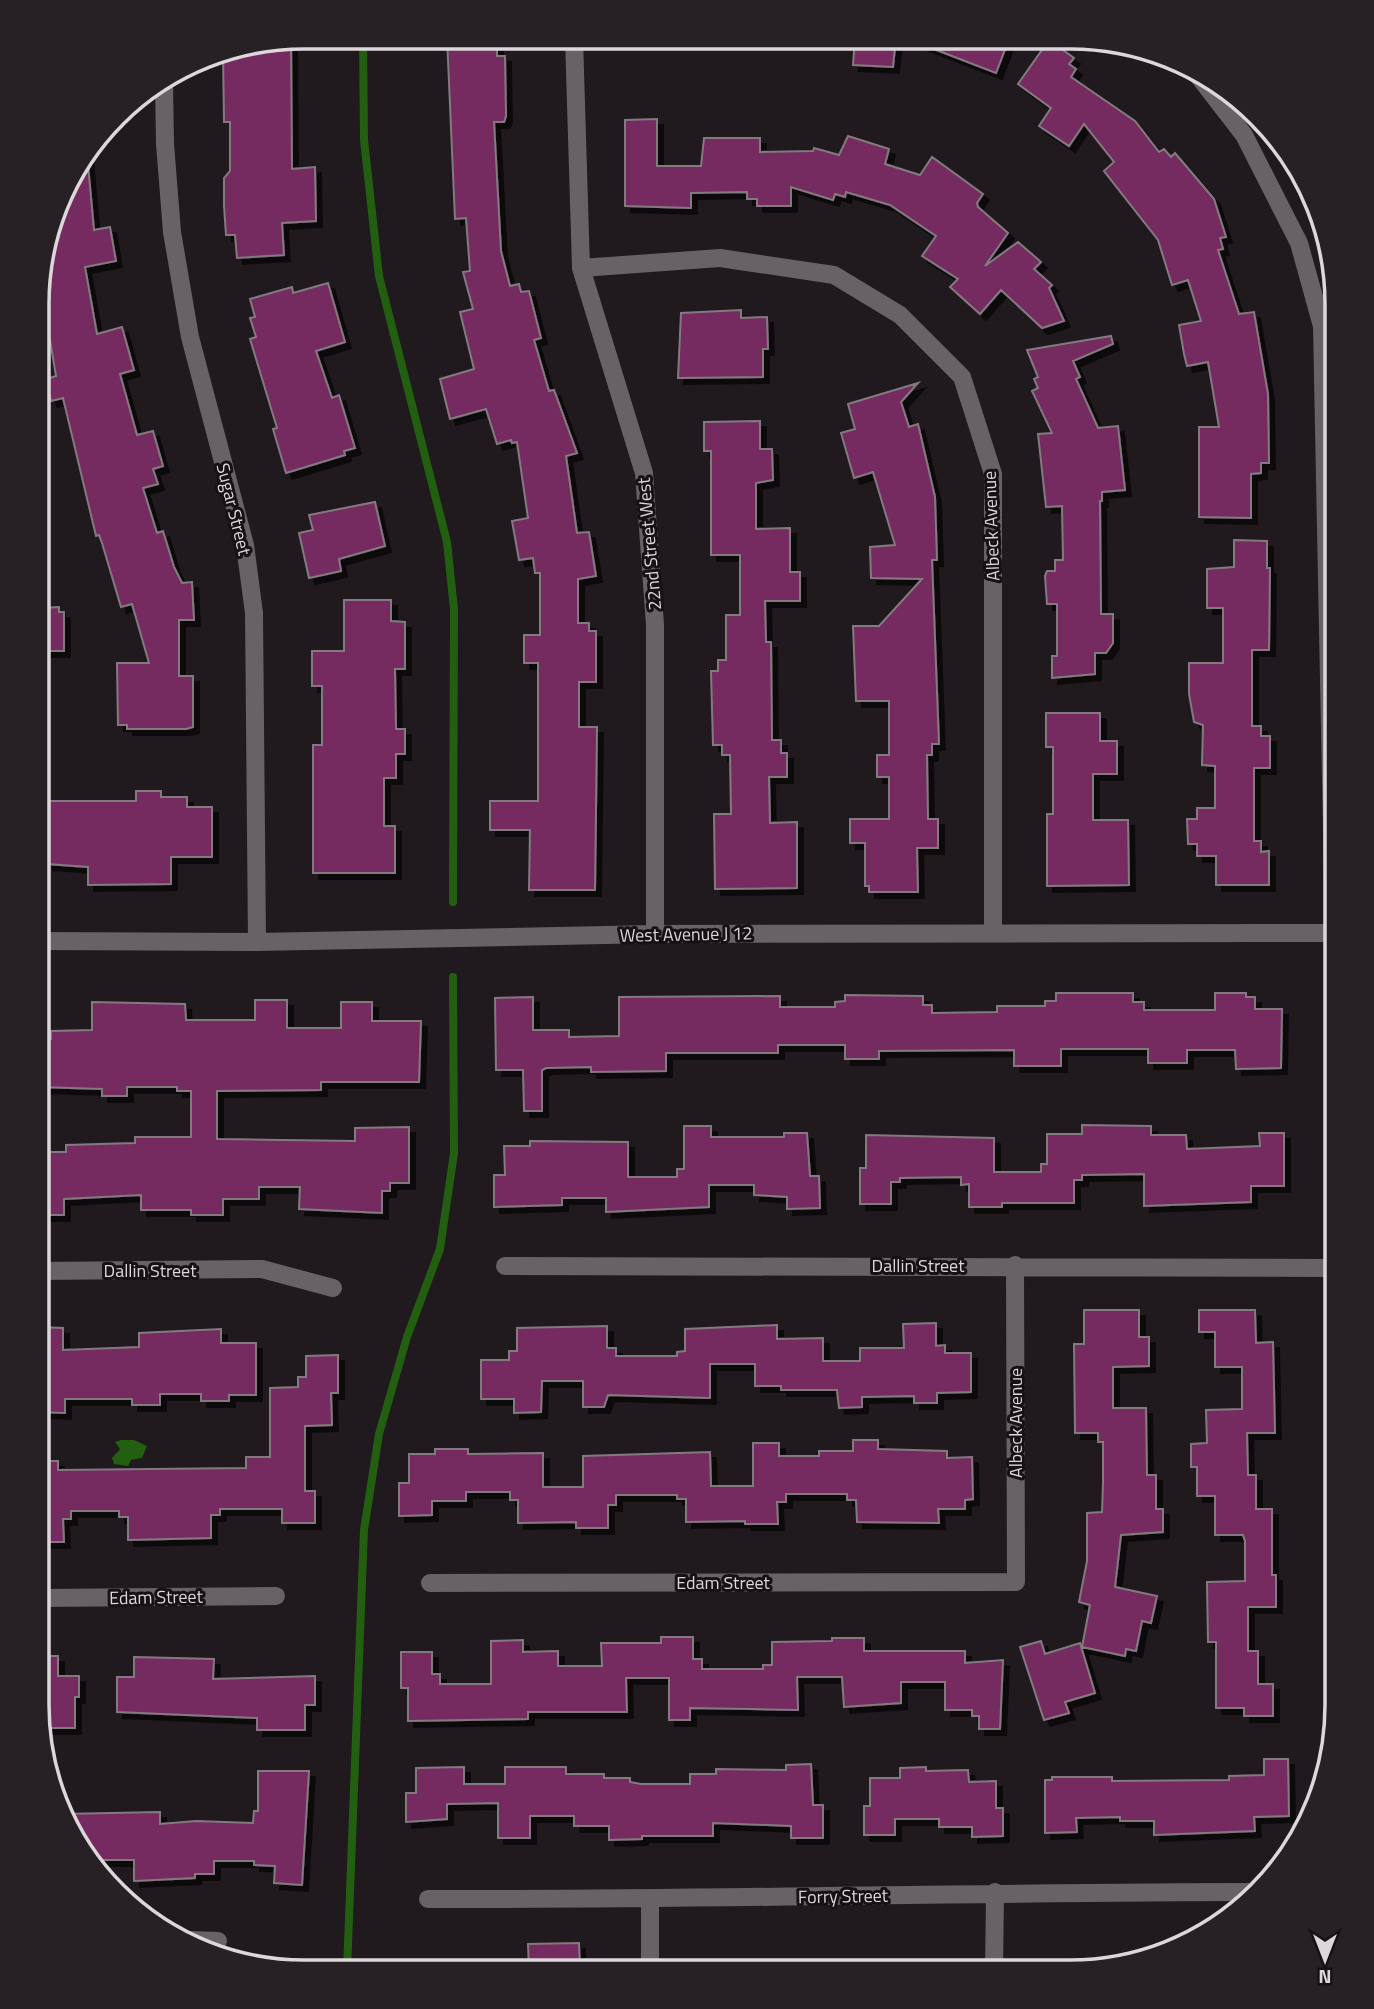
<svg xmlns="http://www.w3.org/2000/svg" width="1374" height="2009" font-family="'Titillium Web',sans-serif">
  <style>
    .water { fill: #225f11 }
    .lines { fill: none; stroke-linecap: round; stroke-linejoin: round }
    .stream { stroke: #225f11; stroke-width: 8 }
    .building { fill: #742961; stroke: #837a80; stroke-width: 2; filter: url(#shadow) }
    .minor { stroke: #666265; stroke-width: 18 }
    .labels { text-anchor: middle; dominant-baseline: central; stroke-width: 6; stroke-linejoin: round; paint-order: stroke }
    .street-label { font-size: 18px; fill: #dcd7da; stroke: #171014 }
    .rim { fill: none; stroke: #dcd7da; stroke-width: 3.5 }
  </style>
  <defs>
    <filter id="shadow"><feDropShadow dx="6" dy="6" stdDeviation="0" flood-color="#0009"/></filter>
  </defs>
  <rect width="100%" height="100%" fill="#20191e"/>
  <path class="water" d="M121 1440H134L147 1446 142 1458 131 1460 128 1466 114 1464 112 1458 120 1449 115 1442Z"/>
  <g class="lines">
    <path class="stream" d="M363 37 364 140 379 276 447 542 454 609 453 902
      M347 1970 364 1530 379 1434 407 1337 440 1249 454 1153 453 977"/>
  </g>
  <path class="building" d="M447 37H497V56H505L506 116 504 122H494L501 251 510 286 519 284 521 292 529 291 541 338 534 340 549 391 554 390 577 453 566 456 577 533 589 532 596 576 578 579V623H589V631H596V682H579V727H597L595 890H529L530 830H490V801H538V663H524V635H540V573H535L533 558 519 560 512 521 528 518 517 442 512 443 511 440 497 444 486 409 450 419 440 379 474 369 460 312 473 309 463 272 470 271 466 218 455 219Z
    M855 38H896L893 67 853 65Z
    M291 39 292 169 315 167 316 221 282 223 284 255 237 258 235 235H226L224 206V178L230 171V122H224L223 50Z
    M908 39H1009L996 73Z
    M1049 40 1074 58 1069 64 1076 69 1071 77 1135 121 1159 152 1164 149 1171 157 1175 153 1214 199 1226 237 1220 238 1223 249 1218 250 1239 314 1254 312 1268 394 1269 463H1261V473L1251 474V518L1199 517V427H1219L1208 362 1187 366 1184 354 1179 325 1201 321 1188 280 1172 285 1158 240 1104 171 1114 162 1084 124 1069 146 1039 126 1051 108 1018 84Z
    M657 119V166H701L704 138H760V152L813 151 814 148 839 155 848 136 889 149 885 164 920 175 932 157 983 194 977 203 978 207 1008 233 985 266 1018 242 1041 262 1034 269 1052 285 1049 288 1064 321 1042 328 1001 290 980 314 950 287 958 279 922 256 936 236 890 205 846 192 845 197 835 194 833 200 791 187V206H757V199H747V192L691 193V208L625 206V120Z
    M87 154 94 230 110 227 116 261 85 267 97 334 122 327 134 370 120 374 137 435 153 431 163 466 153 469 158 484 143 488 157 533 163 531 174 567 182 583 192 582 194 620H179V676H193V727L186 729H127V725H118L117 663H149L132 604 121 607 102 543 99 535 96 536 63 398 51 401 46 379 56 376 44 304 39 305V269L72 171Z
    M328 283 345 342 316 351 332 398 339 395 355 448 344 451 345 455 286 473 273 429 277 428 250 339 256 337 250 318 255 317 250 299 292 287 293 293Z
    M741 310V318L767 317 768 349H763V377L678 378 681 313Z
    M1111 336 1113 344 1073 361 1080 377 1076 379 1098 428 1118 426 1125 490 1102 492V501H1100L1101 614H1113V643L1106 653H1095V674L1052 678V656H1057V604H1047L1045 576 1047 571H1055V560H1063L1062 506 1046 507 1038 434 1052 433 1032 391 1038 388 1034 379 1038 377 1027 350Z
    M918 383 901 402 909 427 918 424 935 497 937 560H932L939 744H932V755H927L928 819H938V848H917L918 892H869V886H865V843H850V819H889V777H877V755H889V701H856L853 626H879L922 579 871 578 870 547 895 545 873 472 854 478 841 433 855 429 848 404Z
    M760 421V449H772L773 480 756 483V529L790 528V572H800V601H765L766 642H771L772 740H781V753H787V777H769L770 823 797 822V888L715 889 714 814H731L730 755H722V745H713L711 671H718V660H726V615H740V555H711V451H704V422Z
    M375 502 385 546 339 559 341 571 309 578 299 533 313 530 309 515Z
    M1234 540 1267 541V568H1270L1269 650H1252V726H1261V736H1270V768H1254V841H1261V852L1269 851V885H1216V856H1197V844H1188L1187 819H1197V808H1215V766L1202 765 1203 725 1194 722 1189 694V663H1223V608H1207V569L1234 567Z
    M344 600H391V621L405 622V669H395L396 729H405V754H396V778H384V826H395V873H313V745H322V686H312V651H344Z
    M59 607V612H64V651H38L39 608Z
    M1046 713H1100V741H1117V774H1093V820H1128L1129 885 1047 886V814H1053V747H1046Z
    M136 791H161V797H187V807H212V857H171V884L88 885V867L47 864 46 801H136Z
    M1056 993H1133V1002H1144V1010H1215V993H1246V997H1255V1009H1282L1281 1068 1236 1069 1235 1050H1187V1063H1148V1049H1061V1066H1014V1050L879 1051V1059H845V1045H778V1053H666V1071L591 1072V1067L546 1068 542 1070V1111H524L523 1070H496L495 998 533 997V1030H569V1037L619 1036V997L780 996V1007H835V1002L845 1001V995L923 996V1005H932V1013L997 1012V1006H1045V1001H1056Z
    M255 1000H287V1028H341V1002H372V1021H421L419 1082H321V1090L217 1091V1139L355 1141V1128L409 1127V1183H390V1191H382V1213L299 1209 300 1187H259V1199H223V1215H191V1210H141V1195L64 1199V1215H38L40 1152H66V1145L135 1143V1137H191V1091H177V1087H127V1096H102V1089L38 1087V1039H51V1031L92 1030V1002L185 1004 186 1020H255Z
    M1082 1125 1151 1126V1135H1186L1187 1149 1260 1146 1259 1133H1284V1186H1251V1202L1144 1206V1174L1082 1175V1180H1074V1203H1002V1207H969V1184L961 1185V1177L900 1178V1182H891V1204H860V1168H866V1135L994 1138V1172H1041V1164H1047V1134H1082Z
    M684 1126H711V1137H784V1133H807L810 1176H819L820 1208 787 1209V1197L754 1195V1185H709V1207L606 1212V1198H562V1205L494 1207V1175H505L504 1146H530V1141L628 1142V1177H677V1169H684Z
    M1084 1310H1139V1337H1149V1366L1113 1367V1408H1146L1147 1475H1156V1509H1163V1532L1121 1535 1115 1587 1157 1596 1151 1623 1142 1621 1136 1651 1126 1649 1125 1656 1082 1647 1090 1605 1079 1602 1087 1561V1513L1102 1512 1103 1483V1442H1098V1433H1075L1074 1344H1084Z
    M1199 1310H1255L1256 1343 1273 1342 1275 1433H1247L1248 1475H1256V1509H1272V1575H1276V1607H1248V1651H1258V1684H1273V1716H1244V1708H1216V1642H1208L1207 1582 1245 1581V1541L1243 1535H1215V1496H1197V1467H1191V1444L1207 1443 1206 1410 1242 1409V1367H1215V1332H1199Z
    M936 1323V1346L945 1345V1353H971V1392L937 1393V1403H914V1396L862 1397V1407L839 1408 837 1390H781V1386H755V1364H710V1398L608 1395 604 1407H583V1381H542L541 1412 514 1413V1399H481V1360H509V1351H517V1328L607 1326V1348H616V1356H677V1352L685 1351V1329L777 1325V1339L823 1338V1361H860V1348H904L903 1324Z
    M37 1327 63 1328V1350L139 1347V1333L221 1329V1343H256V1395H229V1401H201V1394H160V1405H132V1399H65V1413L38 1412Z
    M338 1355V1393H331L332 1425 305 1426V1491H315V1523H282V1509H220V1515H211V1538L128 1540V1517H119V1511H71V1519H63L64 1542H37V1461H58V1470L246 1468V1457H270V1388L298 1387V1377H306V1356Z
    M853 1440H878V1449L947 1451V1458L972 1457 973 1499 965 1500V1509H938L939 1523 857 1522 856 1500H847V1494H786V1502H777L778 1524H745V1521L686 1522V1499H677V1495H616V1505H608V1528H576V1522L518 1523V1500H510V1492H466V1501H432V1515L399 1516V1483H409V1454H435V1449H468V1454L543 1453V1487H583V1456L710 1452 711 1486H753V1443H779V1456H819V1451H853Z
    M661 1637H693V1659H702V1669H763V1665H772V1642L832 1641V1638H864V1651H965V1663L1003 1660 1000 1729H979V1716H972V1710H945V1682H901V1703L844 1707 842 1677H797L798 1710 690 1708V1720H669V1678H626L627 1712H528V1719L408 1721V1688H401V1652H432V1674H440V1684H491V1641L523 1640V1652L558 1651V1666H602L601 1643H661Z
    M1041 1641 1045 1654 1080 1643 1095 1693 1065 1702 1069 1713 1044 1720 1020 1647Z
    M37 1656H58V1676H79V1697H75V1728H42L37 1705Z
    M134 1657 214 1659 213 1679 315 1676V1705H305V1730H257V1718L117 1712V1677H134Z
    M1264 1759H1288L1289 1816 1254 1817 1255 1831 1154 1835V1821H1120V1817L1076 1818 1077 1832 1045 1833V1780H1052V1777H1112V1781L1229 1780V1776L1264 1775Z
    M811 1764 813 1805H823V1838H791V1826L713 1823V1836H642V1839L609 1840V1826H574V1816H530V1838H498V1803L447 1804V1819L406 1822V1793H416V1768L464 1767V1784H505V1767H566V1774H604V1778H630V1782L641 1784H690V1774H716V1769L786 1770V1765Z
    M926 1767V1771L968 1770 969 1782 996 1781V1808H1003V1836L972 1837V1827H939V1819H895V1835H864V1806H870V1778H900V1768Z
    M258 1771H309L302 1885 274 1883 275 1866 254 1865V1861H214V1874H195V1878L134 1881V1860H89L64 1823 62 1814 160 1812V1824L196 1821 253 1823 254 1811H258Z
    M579 1943 580 1971H529L528 1944Z"/>
  <g class="lines">
    <path class="minor" d="M574 38 581 268 644 473 655 625V934
      M1193 69 1244 135 1299 243 1322 326 1334 933V1735
      M164 82 165 144 172 232 190 337 245 545 254 613 257 942
      M581 268 720 258 834 275 900 315 962 377 993 474V932
      M38 941 257 942 655 934 1334 933
      M505 1266 1332 1268
      M37 1271 262 1269 333 1288
      M430 1583 1016 1582 1015 1265
      M37 1598 276 1596
      M428 1899C704 1900 981 1892 1258 1892
      M650 1900V1971
      M190 1940 218 1941
      M994 1972 995 1892"/>
  </g>
  <g class="labels">
    <g class="street-label">
      <text transform="translate(234 509) rotate(76)">Sugar Street</text>
      <text transform="translate(991 526) rotate(-92)">Albeck Avenue</text>
      <text transform="translate(649 544) rotate(-95)">22nd Street West</text>
      <text transform="translate(686 934) rotate(-1)">West Avenue J 12</text>
      <text x="918" y="1265">Dallin Street</text>
      <text x="150" y="1270">Dallin Street</text>
      <text transform="translate(1015 1423) rotate(-90)">Albeck Avenue</text>
      <text x="723" y="1582">Edam Street</text>
      <text transform="translate(156 1597) rotate(-1)">Edam Street</text>
      <text transform="translate(843 1896) rotate(-1)">Forry Street</text>
    </g>
  </g>
  <path d="M0 0H1374V2009H0ZM304 49H1070A255 255 0 0 1 1325 304V1705A255 255 0 0 1 1070 1960H304A255 255 0 0 1 49 1705V304A255 255 0 0 1 304 49Z" fill="#272024" fill-rule="evenodd"/>
  <path class="rim" d="M304 49H1070A255 255 0 0 1 1325 304V1705A255 255 0 0 1 1070 1960H304A255 255 0 0 1 49 1705V304A255 255 0 0 1 304 49Z"/>
  <g transform="translate(1325 1960) rotate(180)" stroke="#171014" stroke-width="5" paint-order="stroke">
  <path d="M0-5L12 26L0 18L-12 26Z" fill="#dcd7da"/>
  <text y="-10" font-size="19" font-weight="bold" text-anchor="middle" fill="#dcd7da">N</text>
  </g>
</svg>
